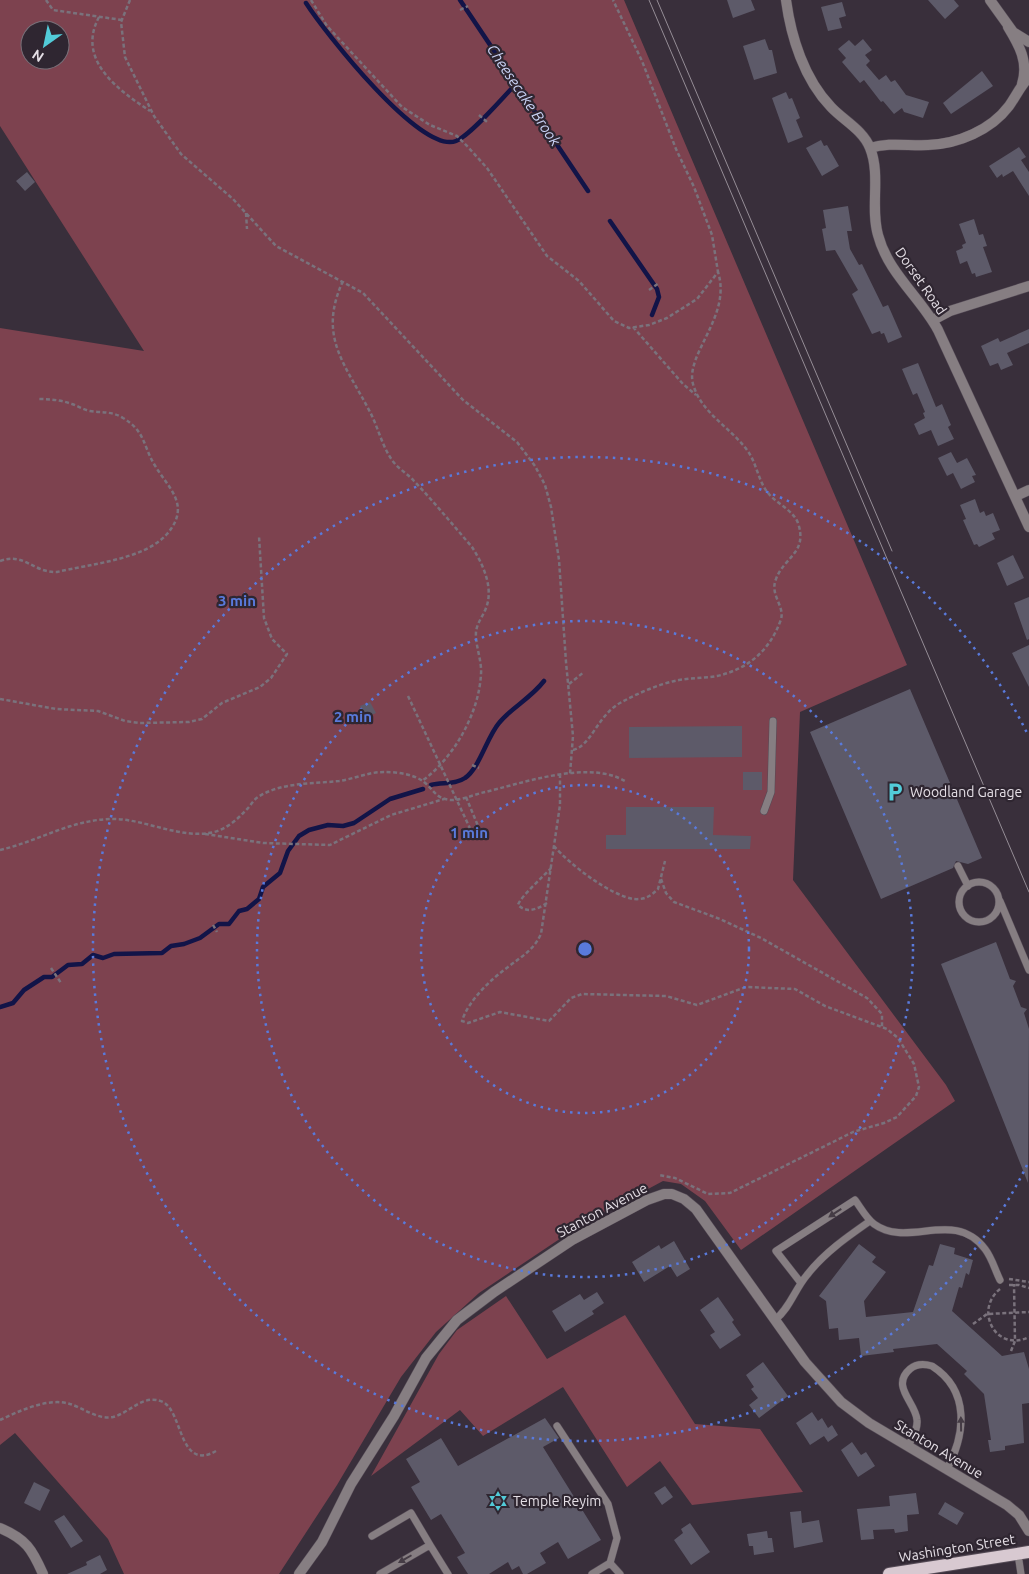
<svg xmlns="http://www.w3.org/2000/svg" width="1029" height="1574" font-family="Ubuntu,sans-serif">
  <style>
    .green { fill: #7d424f; fill-rule: evenodd }
    .lines { fill: none; stroke-linecap: round; stroke-linejoin: round }
    .stream { stroke: #121448; stroke-width: 4.5 }
    .building { fill: #5d5a69 }
    .lane-casing { stroke: #554b56; stroke-width: 8 }
    .street-casing { stroke: #554b56; stroke-width: 11 }
    .primary-casing { stroke: #554b56; stroke-width: 14 }
    .path { stroke: #7a727c; stroke-width: 2.5; stroke-dasharray: 4 2.5; stroke-linecap: butt }
    .lane { stroke: #867e82; stroke-width: 7 }
    .street { stroke: #867e82; stroke-width: 10 }
    .primary { stroke: #d8c9d1; stroke-width: 12 }
    .tram { stroke: #958d96; stroke-width: 1 }
    .path-bridge { stroke: #7a727c; stroke-width: 2.5; stroke-dasharray: 4 2.5; stroke-linecap: butt }
    .oneway { fill: #453c45 }
    .ring { fill: none; stroke: #597adc; stroke-width: 2.5; stroke-dasharray: 2.5 5 }
    .labels { text-anchor: middle; dominant-baseline: central; stroke-width: 4.5; stroke-linejoin: round; paint-order: stroke }
    .street-label { font-size: 14px; fill: #e5dfe6; stroke: #2f2631 }
    .poi-label { font-size: 14px; fill: #e5dfe6; stroke: #2f2631; text-anchor: start }
    .water-label { font-size: 15px; font-style: italic; fill: #c9d2f5; stroke: #2f2631 }
    .centre { fill: #597adc; stroke: #2f2631; stroke-width: 2.5 }
    .ring-label { font-size: 15px; text-anchor: middle; font-weight: bold; fill: #597adc; stroke: #2f2631; stroke-width: 4.5; stroke-linejoin: round; paint-order: stroke }
  </style>
  <rect width="100%" height="100%" fill="#392f3b"/>
  <path class="green" d="M0 0H624L907 665 800 712 793 880 946 1085 955 1101 741 1250 705 1201 681 1184 663 1181 579 1226 479 1293 436 1332 401 1377 337 1485 279 1574H124L108 1539 15 1433 0 1445V328L144 351 0 126ZM30 30H60V60H30Z
    M506 1296 547 1359 625 1315 695 1424 760 1429 803 1492 692 1505 660 1461 627 1487 563 1387 483 1436 460 1410 371 1476 439 1354 457 1330Z"/>
  <g class="lines">
    <path class="stream" d="M460 0 588 191
      M306 3C324 31 421 155 456 141 471 135 503 97 516 84
      M610 221 657 289 659 297 652 315
      M431 785C442 782 455 785 465 778 479 769 487 737 499 723 512 707 530 699 544 681
      M0 1007 13 1003 24 990 44 977H52L68 965 82 964 93 955 103 958 114 954 162 953 171 946 184 944 200 938 219 924H229L239 911 247 909 259 899 263 887 280 873 288 851 299 836 309 830 328 825 343 826 354 823 390 799 423 789"/>
  </g>
  <path class="building" d="M727 0H751L755 10 733 18Z
    M928 0H954L959 6 945 19Z
    M842 2 846 16 839 18 842 28 828 31 821 7Z
    M765 39 769 50H772L777 73 754 80 743 46Z
    M863 39 872 50 865 55 870 61 866 65 879 80 886 75 891 82 895 80 906 95 929 102 923 118 904 112 902 108 894 114 883 101 881 102 864 80 860 83 842 62 846 58 838 49 849 40 855 46Z
    M982 71 993 86 951 114 943 103Z
    M786 92 789 99 792 98 800 118 796 120 803 137 788 143 772 98Z
    M821 140 824 146 827 145 839 166 822 176 806 148Z
    M1019 147 1026 157 1021 160 1029 172V196L1013 171 1003 177 1002 174 997 178 989 166Z
    M27 172 35 182 25 191 16 181Z
    M848 206 852 231H847L850 249 859 265 862 264 883 307 888 305 902 337 888 343 884 333 881 334 880 331 872 334 852 294 858 290 835 250 826 251 822 229 826 228 823 210Z
    M974 219 979 235 983 234 987 246 983 247 992 272 976 277 975 273 972 274 967 261 960 264 956 251 963 248 962 245 966 243 959 224Z
    M1029 329V343L1007 353 1013 365 1001 370 998 363 990 366 981 346 998 338 1000 342Z
    M918 363 936 407 942 404 951 425 948 427 954 439 938 446 931 430 919 435 914 424 925 418 923 413 925 412 917 393 913 395 902 369Z
    M951 452 957 463 967 458 976 475 972 476 975 482 961 489 953 473 947 476 938 458Z
    M975 499 980 513 984 511 986 516 993 513 1000 530 992 533 995 539 979 547 977 544 974 545 963 520 966 519 960 505Z
    M1013 555 1024 578 1007 586 997 563Z
    M1029 597V639L1027 640 1014 603Z
    M1029 645V687L1012 653Z
    M910 689 982 858 968 864 956 861 953 868 881 899 810 732Z
    M370 702 376 713 365 718 360 706Z
    M742 726V757L629 758V727Z
    M743 772H762V790H743Z
    M626 807H714L713 835 751 836 750 849H606V835H626Z
    M996 942 1010 979 1016 981 1013 986 1021 1007 1027 1009 1024 1013 1029 1029 1028 1183 941 964Z
    M674 1241 690 1269 677 1277 670 1266 644 1282 632 1262 659 1245 661 1249Z
    M859 1244 876 1257 872 1262 886 1272 864 1301 866 1317 913 1312 929 1265 933 1266 940 1244 955 1248 954 1254 973 1260 969 1275 966 1273 962 1288 959 1287 952 1311 1002 1356 1024 1352 1029 1369V1403L1022 1404 1024 1443 1005 1446V1450L990 1452 988 1440H991L984 1394 964 1374 967 1371 937 1344 893 1349 894 1352 861 1356 859 1338 839 1340 838 1328 829 1329 826 1301 819 1296Z
    M597 1292 604 1303 592 1311 594 1314 565 1332 552 1311 580 1294 584 1300Z
    M718 1297 734 1320 732 1322 741 1335 720 1349 710 1335 715 1332 700 1310Z
    M763 1362 788 1396 759 1418 749 1405 758 1398 751 1389 754 1387 746 1375Z
    M812 1412 818 1421 822 1418 828 1428 832 1425 838 1435 828 1442 824 1436 810 1445 796 1423Z
    M545 1418 559 1438 543 1447 601 1540 568 1559 558 1542 540 1553 546 1563 527 1574H523L519 1566 512 1570 508 1562 489 1574H468L457 1557 465 1553 441 1514 431 1520 411 1487 420 1482 406 1459 441 1438 458 1466Z
    M852 1442 861 1455 866 1452 875 1466 858 1477 841 1450Z
    M34 1482 50 1490 40 1511 24 1503Z
    M665 1486 673 1497 662 1505 654 1493Z
    M916 1493 919 1514 907 1515 908 1531 895 1533 894 1529 873 1530 874 1539 861 1540 857 1509 890 1506 889 1496Z
    M945 1502 964 1513 957 1525 938 1514Z
    M801 1511 802 1523 819 1520 823 1542 794 1548 790 1512Z
    M64 1515 83 1541 71 1548 54 1521Z
    M690 1523 710 1552 691 1565 674 1540 683 1533 681 1529Z
    M767 1531 768 1538H772L774 1552 754 1555 753 1546H749L747 1534Z
    M100 1555 107 1570 100 1574H67L87 1565 86 1562Z"/>
  <g class="lines">
    <defs>
      <path id="lane" d="M764 811 771 792 773 721
        M958 866 968 886
        M959 902a20 20 0 1 1 40 0a20 20 0 1 1-40 0Z
        M1000 901 1029 970
        M801 1283 776 1251 855 1200C861 1208 866 1218 874 1224 908 1249 954 1208 985 1249 992 1258 995 1270 1000 1280
        M775 1320C790 1308 795 1289 807 1275 824 1253 847 1237 870 1221
        M557 1426 608 1504 617 1538 610 1563
        M908 1446C912 1438 918 1430 917 1420 916 1403 890 1386 910 1369 916 1364 925 1364 932 1366 971 1391 965 1435 947 1469
        M372 1536 411 1513 430 1545
        M1018 1554 1021 1574
        M380 1574 430 1545 448 1574
        M592 1574 610 1563 620 1574"/>
      <path id="street" d="M786 0C791 37 804 79 831 107 843 120 863 130 870 148 881 175 870 207 878 235 888 273 920 297 938 330L1029 527
        M990 0 1013 32 1029 42
        M1008 27C1019 45 1029 62 1022 84
        M870 148C889 142 908 146 928 145 958 144 991 130 1009 106 1016 96 1021 85 1029 77
        M933 320 950 311 1029 286
        M1016 496 1029 490
        M0 1528C26 1539 32 1549 43 1574
        M299 1574 322 1542 351 1484 394 1416 426 1358 457 1320 494 1292 572 1240 647 1200 664 1194H672L684 1199 696 1209 805 1362 841 1402 869 1423 1007 1505 1019 1515 1029 1531"/>
      <path id="primary" d="M889 1574 1029 1552"/>
    </defs>
    <use href="#lane" class="lane-casing"/>
    <use href="#street" class="street-casing"/>
    <use href="#primary" class="primary-casing"/>
    <path class="path" d="M46 0 53 10 122 20
      M130 0 121 22 125 57 154 116 181 154 233 199 276 246 363 293 463 400 517 442 535 466 545 485 551 507 559 560 566 662 573 736 570 774
      M311 0 327 26 402 107 430 125 457 136 468 147 487 168 547 256 579 281 614 321 629 328 649 325 667 318 697 299 718 272 712 235 694 187 676 149 642 61 613 0
      M460 10 468 6
      M99 17C76 60 118 90 150 111
      M479 115 487 122
      M246 213 247 229
      M343 281C317 337 346 365 370 412 378 427 382 446 392 460 398 469 407 473 414 481 434 502 453 525 472 547 483 564 494 588 486 608 483 616 477 623 476 632 475 645 482 660 481 674 479 713 454 758 422 781
      M649 290 659 283
      M633 327 683 384 696 395
      M0 561C25 552 33 573 57 572 89 564 144 560 167 534 192 505 168 488 154 464 143 445 145 431 123 418 112 411 102 413 90 411 84 410 78 406 72 404 61 400 50 399 38 399
      M569 684 584 672
      M0 699 56 709 98 711 125 721 139 723 189 722 202 719 222 703 260 687 271 678 287 654 272 639 264 618 259 536
      M573 750C591 746 598 715 620 703 638 693 659 684 679 680 692 678 705 678 717 676 748 669 769 651 780 622 787 607 769 596 776 579 784 557 808 553 798 523 793 510 777 504 769 494 758 482 757 463 747 450 730 427 701 413 693 384 685 354 732 316 718 272
      M472 765 479 768
      M560 774V805L541 934C533 951 522 956 508 967 491 979 468 1001 462 1021L468 1023 500 1012 549 1021 571 998 582 994 666 996 697 1005 746 987 795 989 825 1006 887 1029 898 1038 914 1064 919 1087 916 1096 897 1117 884 1123 853 1132 835 1141 730 1193 708 1194 675 1178 659 1175
      M466 797 481 833
      M205 834 263 843 330 845 391 815 444 799
      M554 846C569 864 611 896 634 899 644 900 651 896 658 889L665 861
      M0 850C39 841 72 819 113 819 146 819 181 840 214 832 226 829 237 820 245 811 250 807 253 800 258 797 281 782 313 784 339 781 354 779 368 772 384 772 396 772 414 774 424 782 434 790 436 799 451 800 461 800 471 796 481 793 521 784 587 759 625 781
      M661 879 666 893 674 902 720 919 761 938 867 998 882 1014V1027
      M547 903C537 909 528 914 518 905 520 897 544 876 551 868
      M213 925 217 932
      M51 968 61 983
      M1009 1279 1029 1282
      M1009 1285H1019L1029 1288
      M1000 1289C973 1311 997 1353 1029 1337
      M973 1324 987 1314 1029 1312
      M1011 1351 1015 1341 1014 1284
      M0 1420C19 1411 49 1397 70 1404 83 1408 98 1420 113 1417 130 1413 143 1393 163 1402 183 1412 179 1472 216 1451"/>
    <use href="#lane" class="lane"/>
    <use href="#street" class="street"/>
    <use href="#primary" class="primary"/>
    <path class="tram" d="M649 0 1029 892
      M657 0 892 551"/>
    <path class="path-bridge" d="M408 696 475 839"/>
  </g>
  <defs><path id="oneway-solid" d="M-6-.8H1V-3.2L6.5 0L1 3.2V.8H-6Z" transform="scale(1.25)"/></defs>
  <g class="oneway">
    <use href="#oneway-solid" transform="translate(835 1213) rotate(147)"/>
    <use href="#oneway-solid" transform="translate(961 1424) rotate(-91)"/>
    <use href="#oneway-solid" transform="translate(405 1559) rotate(150)"/>
  </g>
  <g class="ring">
    <circle cx="585" cy="949" r="164"/>
    <circle cx="585" cy="949" r="328"/>
    <path d="M1027 1165A492 492 0 1 1 1027 733"/>
  </g>
  <defs>
    <symbol id="parking-bare" viewBox="-9 -9 18 18"><path d="M-3.5-5.5H1a3.5 3.5 0 0 1 0 7H-1V5.5H-3.5ZM-1-3.4V-.6H.8a1.4 1.4 0 0 0 0-2.8Z" fill="#52cbd8" stroke="#2f2631" stroke-width="2.5" paint-order="stroke"/></symbol>
    <symbol id="synagogue-bare" viewBox="-9 -9 18 18"><path d="M0-6.5L5.6 3.2H-5.6ZM0 6.5L5.6-3.2H-5.6Z" fill="#52cbd8" stroke="#2f2631" stroke-width="2.5" paint-order="stroke"/></symbol>
  </defs>
  <g fill-rule="evenodd">
    <use href="#parking-bare" x="881" y="778" width="28" height="28"/>
    <use href="#synagogue-bare" x="484" y="1487" width="28" height="28"/>
  </g>
  <g class="labels">
    <g class="street-label">
      <text transform="translate(921 281) rotate(55)">Dorset Road</text>
      <text transform="translate(602 1210) rotate(-28)">Stanton Avenue</text>
      <text transform="translate(939 1449) rotate(31)">Stanton Avenue</text>
      <text transform="translate(957 1548) rotate(-9)">Washington Street</text>
    </g>
    <g class="poi-label">
      <text x="910" y="792">Woodland Garage</text>
      <text x="513" y="1501">Temple Reyim</text>
    </g>
    <g class="water-label">
      <text transform="translate(524 95) rotate(56)">Cheesecake Brook</text>
    </g>
  </g>
  <circle cx="585" cy="949" r="8" class="centre"/>
  <g class="ring-label">
    <text x="237" y="606">3 min</text>
    <text x="353" y="722">2 min</text>
    <text x="469" y="838">1 min</text>
  </g>
  <g transform="translate(45 45) rotate(213)"><circle r="24" fill="#2f2631" stroke="#787079"/>
  <path d="M0-4L9 19L0 12L-9 19Z" fill="#52cbd8"/>
  <text y="-8" font-size="14" font-weight="bold" text-anchor="middle" fill="#e5dfe6">N</text>
  </g>
</svg>
